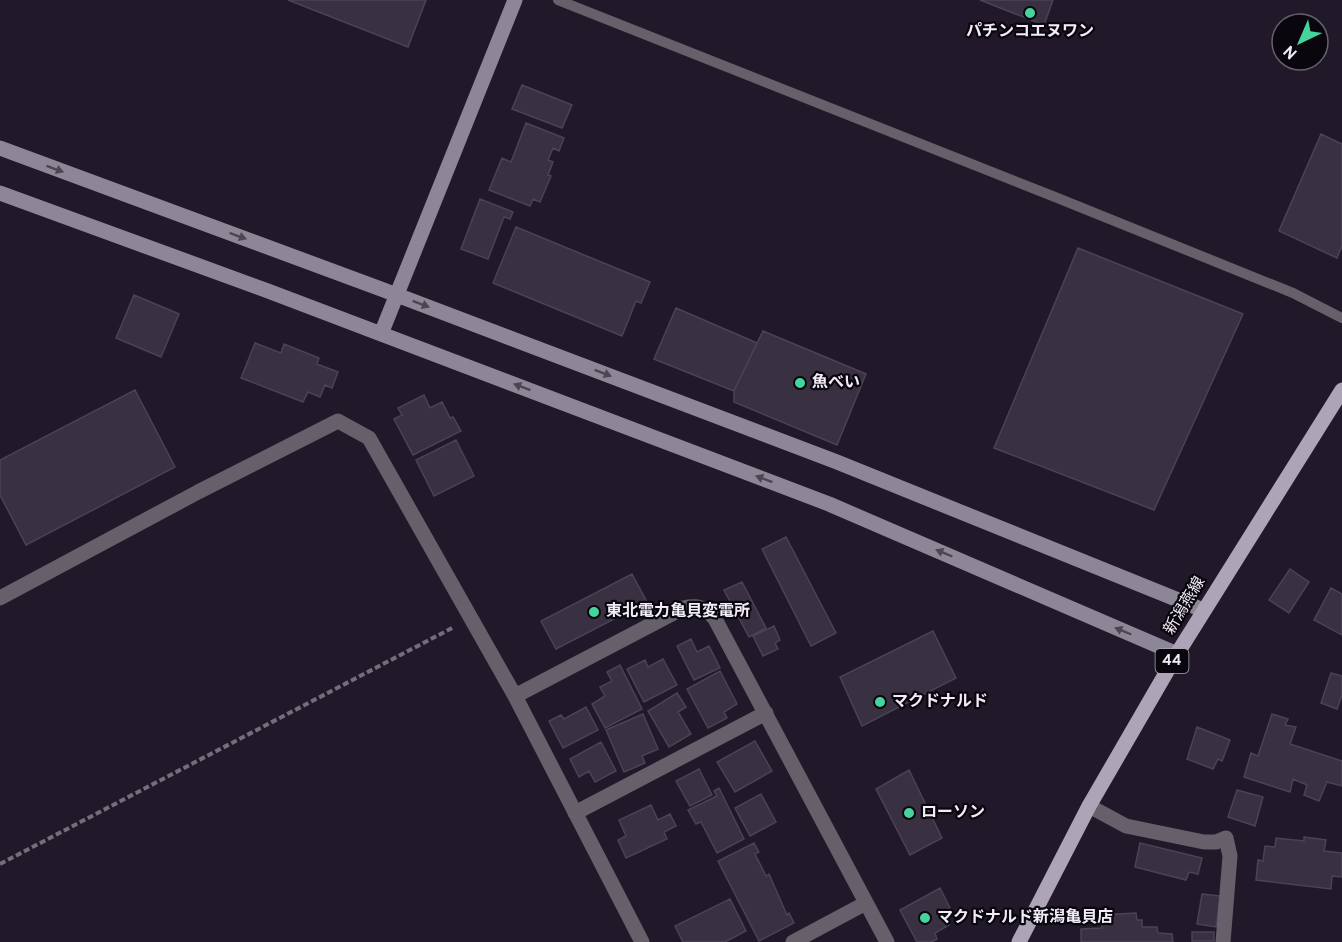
<svg xmlns="http://www.w3.org/2000/svg" width="1342" height="942" font-family="Overpass,'Noto Sans JP',sans-serif">
  <style>
    .building { fill: #393042; stroke: #4c4256; stroke-width: 1.5 }
    .lines { fill: none; stroke-linecap: round; stroke-linejoin: round }
    .path { stroke: #746d7c; stroke-width: 4; stroke-dasharray: 6 3; stroke-linecap: butt }
    .lane { stroke: #65606a; stroke-width: 10 }
    .street { stroke: #65606a; stroke-width: 15 }
    .secondary { stroke: #8d8696; stroke-width: 15 }
    .primary { stroke: #ada4b8; stroke-width: 15 }
    .oneway { fill: #4b4652 }
    .poi-dot { fill: #46d49e; stroke: #09060d; stroke-width: 2 }
    .labels { text-anchor: middle; dominant-baseline: central; stroke-width: 4.5; stroke-linejoin: round; paint-order: stroke }
    .shield { fill: #09060d; stroke: #aca7b2; stroke-width: 1.5 }
    .shield-label { font-size: 15px; font-weight: bold; fill: #f2ecf8 }
    .poi-label { font-size: 16px; font-weight: bold; fill: #f2ecf8; stroke: #09060d; text-anchor: start }
    .street-label { font-size: 16px; fill: #f2ecf8; stroke: #09060d }
  </style>
  <rect width="100%" height="100%" fill="#21192a"/>
  <path class="building" d="M288 0H426L408 47Z
    M980 0H1053L1044 25Z
    M522 85 572 105 562 128 512 109Z
    M526 123 564 138 559 151 553 148 548 160 553 162 548 175 551 176 540 202 533 199 530 206 489 190 502 158 511 162Z
    M1321 134 1342 144V246L1337 258 1279 231Z
    M480 199 513 212 510 219 504 217 488 259 461 249Z
    M516 227 650 282 641 303 636 301 622 336 493 283Z
    M1078 248 1243 314 1154 510 994 448Z
    M134 295 179 314 161 357 116 338Z
    M676 308 757 343 734 391 654 359Z
    M763 331 866 374 837 445 734 402V391Z
    M255 343 281 353 284 344 319 358 317 364 338 372 332 388 325 385 320 397 308 392 303 402 241 378Z
    M135 390 175 467 26 545 0 495V460Z
    M424 395 430 408 442 402 450 418 453 417 461 431 413 455 394 419 402 415 398 408Z
    M456 440 474 476 434 496 416 460Z
    M786 537 836 633 811 646 762 549Z
    M1290 569 1309 582 1289 613 1269 600Z
    M632 574 647 602 556 649 541 621Z
    M742 582 766 628 749 637 724 590Z
    M1331 588 1342 594V635L1314 620Z
    M774 626 780 640 775 643 778 649 763 656 753 636Z
    M933 631 956 678 862 726 840 677Z
    M691 639 697 652 709 646 720 668 694 680 677 646Z
    M663 659 677 685 644 702 627 669 645 660 648 667Z
    M620 665 642 709 605 728 592 704 605 696 600 687 612 681 607 672Z
    M720 671 737 704 724 712 727 718 708 728 687 689Z
    M1331 673 1342 676V695L1337 709 1321 703Z
    M677 693 686 707 678 712 691 734 669 747 648 711Z
    M586 707 598 730 563 748 549 721 561 715 564 719Z
    M643 714 658 749 642 756 645 763 624 772 606 730Z
    M1272 714 1288 719 1285 725 1296 727 1290 744 1342 761V786L1327 782 1319 801 1304 795 1307 785 1293 779 1290 792 1244 777 1251 753 1258 756Z
    M1197 727 1230 740 1222 761 1218 759 1213 769 1187 759Z
    M755 741 772 771 735 792 717 762Z
    M601 742 616 771 595 782 589 771 579 777 570 759Z
    M699 769 712 795 690 806 676 781Z
    M909 770 942 838 910 855 876 789Z
    M719 788 744 839 717 853 701 822 696 824 688 810 717 796 714 791Z
    M1237 790 1263 797 1255 826 1228 817Z
    M761 794 776 822 750 836 735 808Z
    M651 805 658 820 670 814 676 826 664 832 667 839 626 858 618 840 626 836 619 820Z
    M1304 837 1326 840 1324 851 1342 853V877L1332 876 1331 889 1256 880 1258 860 1263 861 1265 846 1275 847 1276 838 1304 841Z
    M754 843 759 852 755 854 766 876 769 874 787 915 789 913 794 923 759 941 718 861Z
    M1140 843 1202 858 1198 874 1189 872 1186 880 1135 867Z
    M940 888 950 908 942 911 949 925 935 933 937 939 931 942H917L900 910Z
    M1202 894 1220 896 1216 927 1197 924Z
    M730 899 746 931 725 942H683L675 926Z
    M1136 913 1137 920H1142V927H1157L1158 933 1172 934 1173 942H1081V929L1102 928 1101 915Z
    M1192 932H1214V941H1192Z"/>
  <g class="lines">
    <path class="path" d="M0 864 454 627"/>
    <path class="lane" d="M558 0 1055 197 1293 293 1342 318"/>
    <path class="street" d="M0 598 198 492 338 421 369 438 515 696 642 942
      M515 696 683 608C698 605 705 607 715 619L887 942
      M1089 806 1126 826 1204 842H1216L1226 838 1230 856 1223 942
      M575 813 766 713
      M793 942 866 903"/>
    <path class="secondary" d="M0 148 381 289 837 462 1203 610
      M0 193 268 291 829 504 1177 654
      M381 334 515 0"/>
    <path class="primary" d="M1019 942 1089 806 1177 654 1342 390"/>
  </g>
  <defs><path id="oneway-solid" d="M-6-.8H1V-3.2L6.5 0L1 3.2V.8H-6Z" transform="scale(1.5)"/></defs>
  <g class="oneway">
    <use href="#oneway-solid" transform="translate(55 169) rotate(20)"/>
    <use href="#oneway-solid" transform="translate(238 236) rotate(20)"/>
    <use href="#oneway-solid" transform="translate(421 304) rotate(21)"/>
    <use href="#oneway-solid" transform="translate(603 373) rotate(21)"/>
    <use href="#oneway-solid" transform="translate(522 387) rotate(-159)"/>
    <use href="#oneway-solid" transform="translate(764 479) rotate(-159)"/>
    <use href="#oneway-solid" transform="translate(944 553) rotate(-157)"/>
    <use href="#oneway-solid" transform="translate(1123 631) rotate(-157)"/>
  </g>
  <g class="poi-dot">
    <circle cx="1030" cy="13" r="6"/>
    <circle cx="800" cy="383" r="6"/>
    <circle cx="594" cy="612" r="6"/>
    <circle cx="880" cy="702" r="6"/>
    <circle cx="909" cy="813" r="6"/>
    <circle cx="925" cy="918" r="6"/>
  </g>
  <g class="labels">
    <rect class="shield" x="1155.5" y="649" width="33" height="24" rx="4.5"/>
    <g class="shield-label">
      <text x="1172" y="661">44</text>
    </g>
    <g class="poi-label">
      <text x="1030" y="32" text-anchor="middle">パチンコエヌワン</text>
      <text x="812" y="383">魚べい</text>
      <text x="606" y="612">東北電力亀貝変電所</text>
      <text x="892" y="702">マクドナルド</text>
      <text x="921" y="813">ローソン</text>
      <text x="937" y="918">マクドナルド新潟亀貝店</text>
    </g>
    <g class="street-label">
      <text transform="translate(1185 606) rotate(-59)">新潟燕線</text>
    </g>
  </g>
  <g transform="translate(1300 42) rotate(224)"><circle r="28" fill="#09060d" stroke="#66626b" stroke-width="1.5"/>
  <path d="M0-4.5L10 22L0 15L-10 22Z" fill="#46d49e"/>
  <text y="-9" font-size="16" font-weight="bold" text-anchor="middle" fill="#f2ecf8">N</text>
  </g>
</svg>
